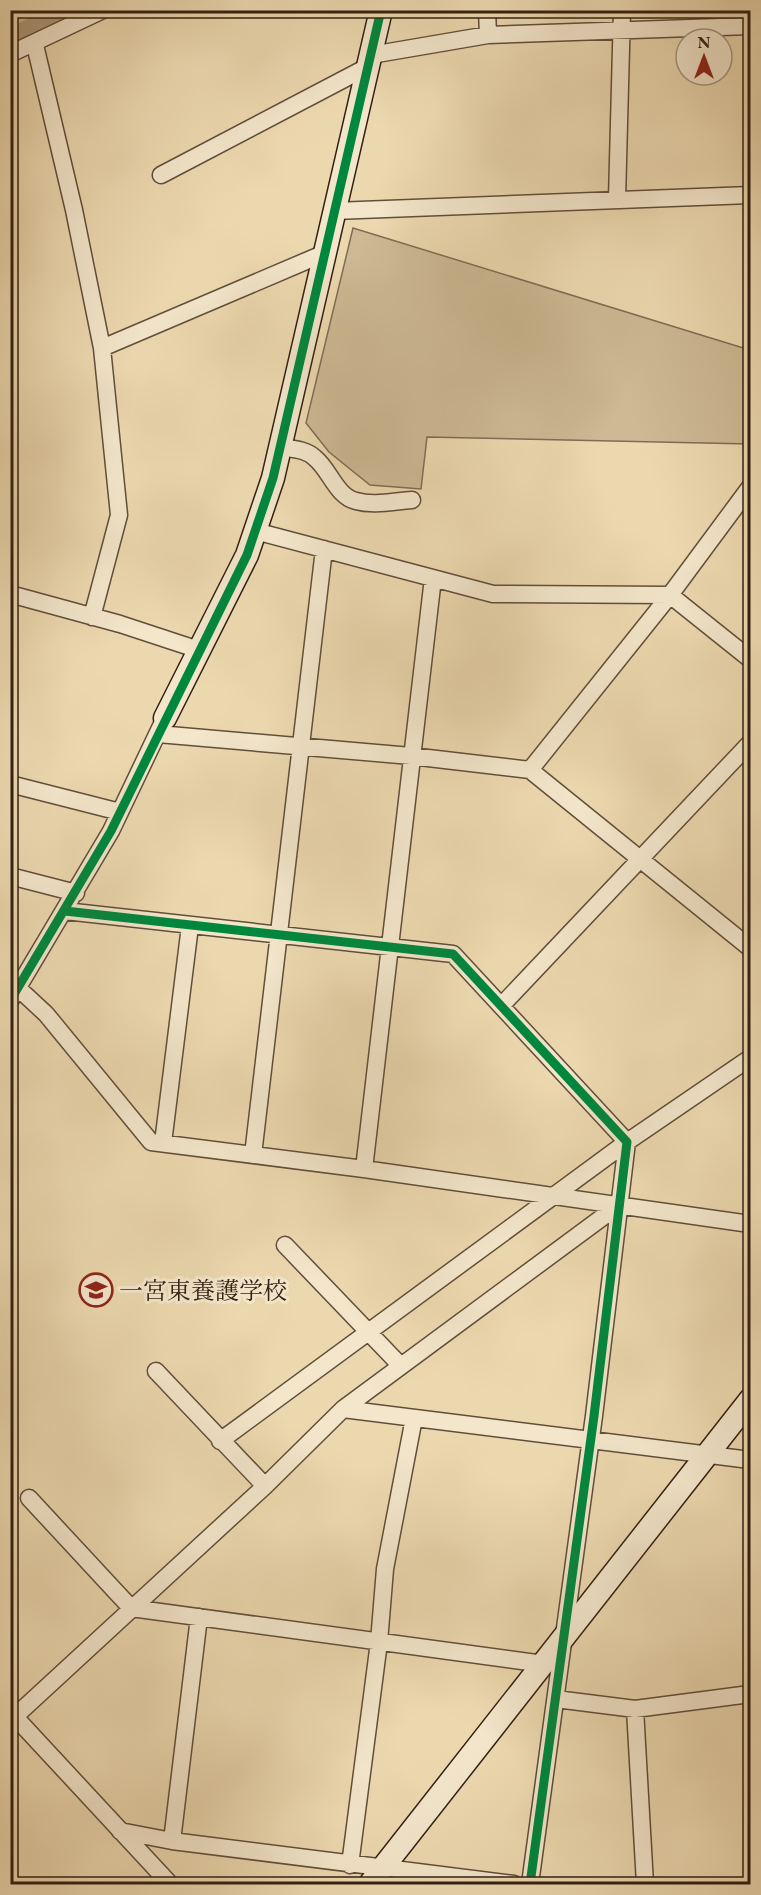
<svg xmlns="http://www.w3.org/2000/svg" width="761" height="1895" font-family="'EB Garamond','Noto Serif JP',serif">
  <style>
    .green { fill: #cdb994; stroke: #806c54; stroke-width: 1.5 }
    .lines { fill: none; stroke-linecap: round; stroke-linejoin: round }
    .river { stroke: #ad997a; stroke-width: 28 }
    .street-casing { stroke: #614e3a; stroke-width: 19 }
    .secondary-casing { stroke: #332013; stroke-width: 25 }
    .street { stroke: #f3e6cb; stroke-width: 16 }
    .secondary { stroke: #f3e6cb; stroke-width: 22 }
    .cycleway-casing { stroke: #f3e6cb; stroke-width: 13 }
    .cycleway { stroke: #00873e; stroke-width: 9 }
    .labels { text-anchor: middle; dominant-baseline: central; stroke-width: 6; stroke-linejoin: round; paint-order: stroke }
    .poi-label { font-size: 24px; fill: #332013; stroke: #f3e6cb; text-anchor: start }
  </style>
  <rect width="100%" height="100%" fill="#ecd8af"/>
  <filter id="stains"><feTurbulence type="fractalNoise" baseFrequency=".00333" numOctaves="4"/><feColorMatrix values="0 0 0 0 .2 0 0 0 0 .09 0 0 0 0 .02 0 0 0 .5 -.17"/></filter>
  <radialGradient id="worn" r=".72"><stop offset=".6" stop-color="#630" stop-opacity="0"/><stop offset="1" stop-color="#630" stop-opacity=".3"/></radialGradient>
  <path class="green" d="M11 10H74V11L11 40Z
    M353 228 750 350V444L427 437 421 489 370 485 329 452 306 423Z"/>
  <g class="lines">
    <path class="river" d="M10 43 77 10"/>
    <defs>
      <path id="street" d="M487 10 488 35
        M35 45 74 210 102 348 119 515 92 617
        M10 54 103 10
        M371 55 488 35 750 26
        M161 175 369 66
        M617 199 622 10
        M334 211 750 195
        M102 348 325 253
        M280 447C292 449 306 449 315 458 330 470 336 496 356 501 374 506 394 501 412 500
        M255 531 493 594 670 595 750 659
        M10 594 120 624 199 650
        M158 734 411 756 530 770 670 595 750 487
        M530 770 750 948
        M10 784 120 812
        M10 876 76 893
        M65 911 453 954 627 1142 594 1416 530 1884
        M18 988 46 1014 151 1142 364 1169 750 1224
        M10 1001 111 831 162 724
        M501 1006 750 743
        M163 1143 190 926
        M253 1155 324 549
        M364 1169 433 578
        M285 1245 401 1366
        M156 1371 265 1486
        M343 1409 750 1460
        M220 1441 627 1142 750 1058
        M29 1498 131 1608 544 1664
        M556 1699 635 1709 750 1694
        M635 1709 645 1884
        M16 1718 170 1884
        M10 1721 265 1486 343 1409 619 1205
        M120 1831 172 1841 514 1884
        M172 1841 199 1617
        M350 1865 379 1642 385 1569 414 1418"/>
      <path id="secondary" d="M165 718 247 555 273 478 381 10
        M370 1884 750 1400"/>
    </defs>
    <use href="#street" class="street-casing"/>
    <use href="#secondary" class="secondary-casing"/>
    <use href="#street" class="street"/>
    <use href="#secondary" class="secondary"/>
    <defs>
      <path id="cycleway" d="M65 911 453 954 627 1142 594 1416 530 1884
        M10 1001 111 831 247 555 273 478 381 10"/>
    </defs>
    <use href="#cycleway" class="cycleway-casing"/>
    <use href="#cycleway" class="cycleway"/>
  </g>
  <defs>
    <symbol id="school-ring" viewBox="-11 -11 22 22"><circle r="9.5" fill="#f3e6cb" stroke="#8f2418" stroke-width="1.5"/><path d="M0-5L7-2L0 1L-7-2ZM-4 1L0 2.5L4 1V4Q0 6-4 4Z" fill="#8f2418"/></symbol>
  </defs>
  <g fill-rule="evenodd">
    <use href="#school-ring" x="77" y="1271" width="38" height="38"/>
  </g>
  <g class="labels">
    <g class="poi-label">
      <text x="119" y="1290">一宮東養護学校</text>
    </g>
  </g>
  <rect width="761" height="1895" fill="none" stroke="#ecd8af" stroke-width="36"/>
  <rect x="12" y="12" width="737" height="1871" fill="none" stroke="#332013" stroke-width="3"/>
  <rect x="18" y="18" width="725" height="1859" fill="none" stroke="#332013" stroke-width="1.5"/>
  <g transform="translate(704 57)"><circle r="28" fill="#f3e6cb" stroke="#a69781" stroke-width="1.5"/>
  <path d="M0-4.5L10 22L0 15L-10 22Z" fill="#8f2418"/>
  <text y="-9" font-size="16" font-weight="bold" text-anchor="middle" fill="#332013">N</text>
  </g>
  <rect width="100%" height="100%" filter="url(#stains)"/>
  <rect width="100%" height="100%" fill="url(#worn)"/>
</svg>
